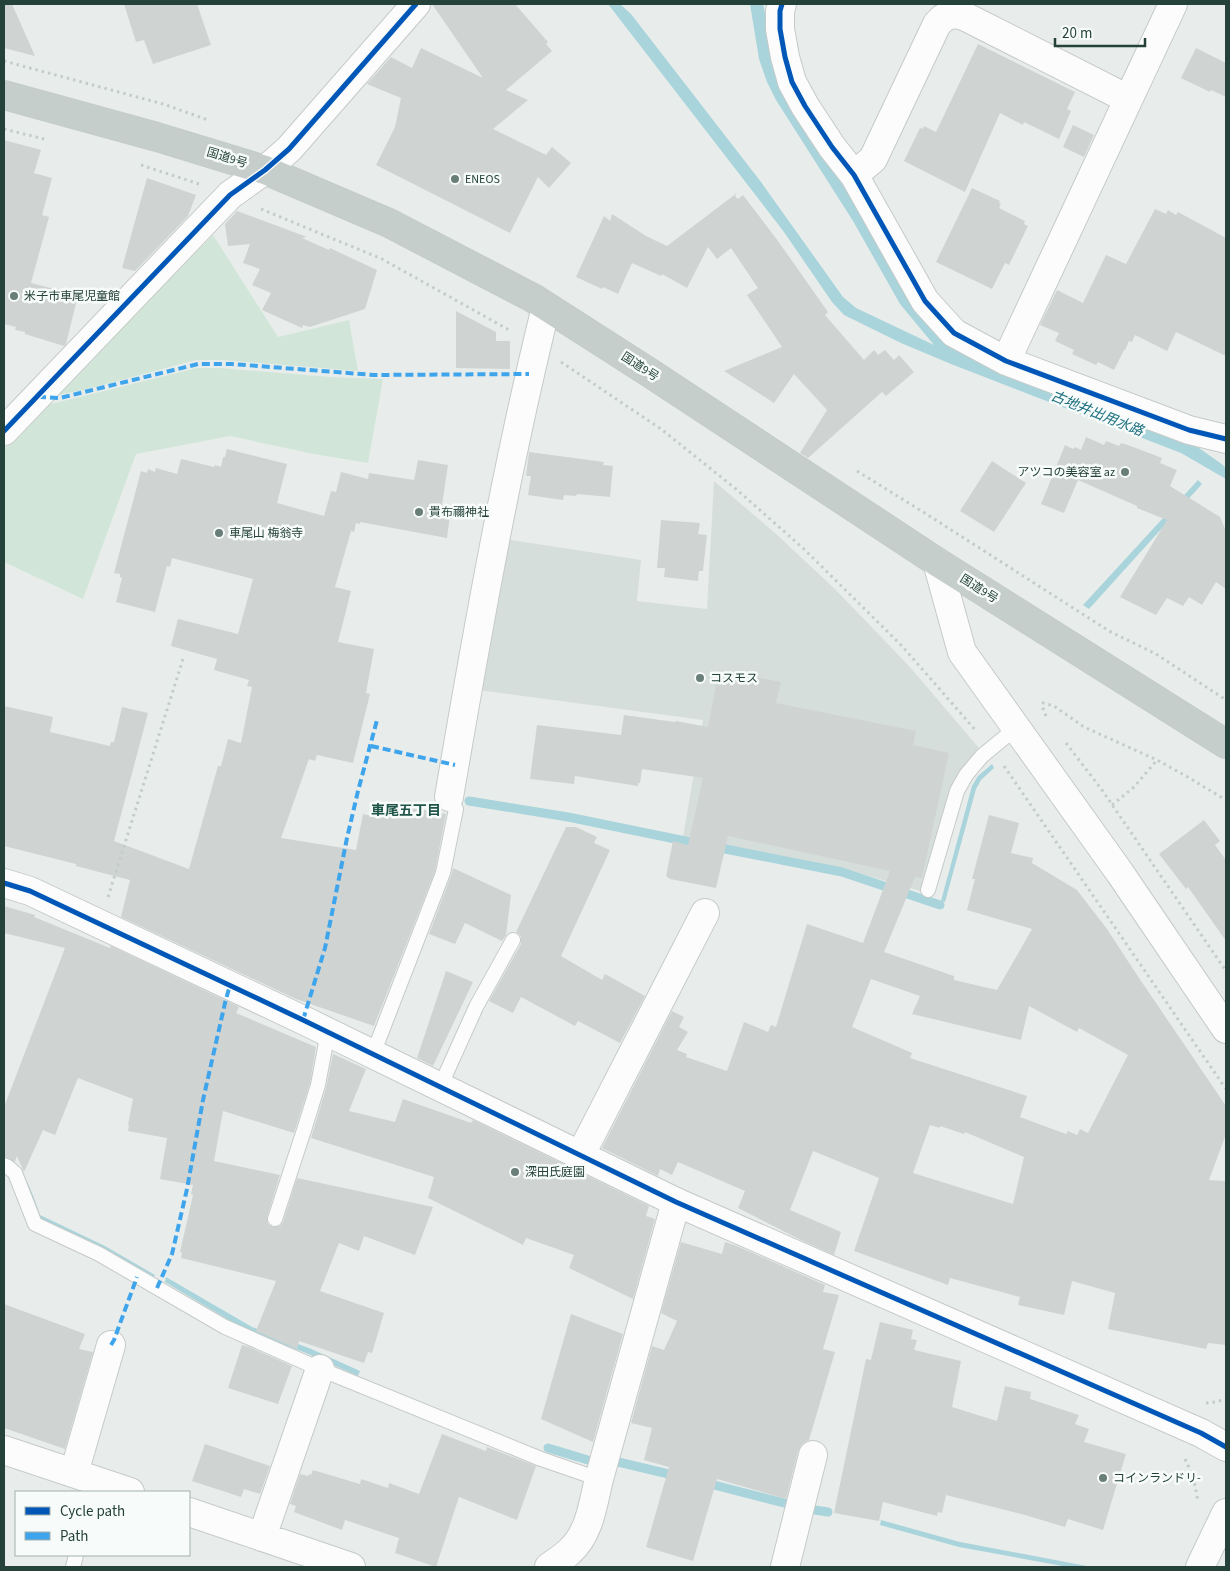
<svg xmlns="http://www.w3.org/2000/svg" width="1230" height="1571" font-family="'Source Sans 3','Noto Sans JP',sans-serif">
  <style>
    .built { fill: #d6dedb }
    .green { fill: #d1e6d8 }
    .water { fill: #a9d4db }
    .lines { fill: none; stroke-linecap: round; stroke-linejoin: round }
    .stream { stroke: #a9d4db; stroke-width: 9 }
    .building { fill: #cfd4d2; fill-rule: evenodd }
    .service-casing { stroke: #c5cac8; stroke-width: 16 }
    .minor-casing { stroke: #c5cac8; stroke-width: 30 }
    .tertiary-casing { stroke: #c5cac8; stroke-width: 30 }
    .secondary-casing { stroke: #c3cbc8; stroke-width: 30 }
    .trunk-casing { stroke: #c3ccc9; stroke-width: 30 }
    .path { stroke: #c3ccca; stroke-width: 3; stroke-dasharray: 2.5 4; stroke-linecap: butt }
    .service { stroke: #fcfcfc; stroke-width: 14 }
    .minor { stroke: #fcfcfc; stroke-width: 28 }
    .tertiary { stroke: #fcfcfc; stroke-width: 28 }
    .secondary { stroke: #fcfcfc; stroke-width: 28 }
    .trunk { stroke: #c6cecc; stroke-width: 28 }
    .quiet { stroke: #3ea4ec; stroke-width: 4; stroke-dasharray: 8 4; stroke-linecap: butt }
    .cycleway-casing { stroke: #f7fbf9; stroke-width: 8 }
    .cycleway { stroke: #0057b8; stroke-width: 5 }
    .poi-dot { fill: #697e78; stroke: #f7fbf9; stroke-width: 2 }
    .labels { text-anchor: middle; dominant-baseline: central; stroke-width: 5; stroke-linejoin: round; paint-order: stroke }
    .street-label { font-size: 12px; fill: #24423a; stroke: #f7fbf9 }
    .poi-label { font-size: 12px; fill: #24423a; stroke: #f7fbf9; text-anchor: start }
    .water-label { font-size: 14px; font-style: italic; fill: #1c6f80; stroke: #f7fbf9 }
    .neighbourhood-label { font-size: 14px; font-weight: bold; fill: #1f5548; stroke: #f7fbf9 }
  </style>
  <rect width="100%" height="100%" fill="#e8edeb"/>
  <path class="built" d="M714 481 775 533 836 590 909 666 979 748 967 762 951 792 923 892 842 868 683 837 703 720 478 690 504 539 641 560 637 601 707 609Z"/>
  <path class="green" d="M213 235 278 337 349 320 358 371 222 360H196L84 390 57 395Z
    M197 368H220L330 377 383 379 368 463 314 454 230 436 136 454 83 599 4 562V448L47 405Z"/>
  <path class="water" d="M608 4H620L631 14 761 182 843 297 856 308 934 345 900 304 853 221 776 100 767 82 759 59 750 4H763L781 88 846 187 913 304 1125 420 1199 448 1223 465 1226 469V479L1181 453 951 364 901 343 844 315 832 302 784 232Z
    M1198 480 1202 484 1089 609 1083 605Z
    M992 764 994 768 981 780 976 789 945 902 941 901 972 786 978 776Z
    M4 1156C24 1165 33 1195 40 1215L105 1246 155 1275 154 1277 104 1248 40 1219 4 1159Z
    M166 1277 252 1327 309 1348 360 1371 358 1376 306 1353 249 1332 165 1282Z
    M881 1520 960 1542 1092 1567H1068L959 1547 880 1525Z"/>
  <g class="lines">
    <path class="stream" d="M469 801 568 817 700 844
      M715 847 842 872 940 905
      M548 1448 588 1460
      M614 1461 677 1476
      M714 1485 788 1504
      M815 1510 828 1512"/>
  </g>
  <path class="building" d="M4 4H12L35 56 4 48Z
    M124 4H197L211 45 153 64 144 40 136 42Z
    M432 4H515L548 42 546 44 552 51 506 90 528 100 493 129 546 155 552 147 571 163 549 188 538 177 510 233 376 165 395 127 401 98 367 84 391 57 412 68 421 48 483 78Z
    M978 44 1075 92 1067 109 1071 111 1059 139 1024 122 1023 125 1000 113 965 192 904 161 920 128 923 129 924 126 936 132Z
    M1196 48 1226 63V97L1211 90 1210 92 1181 78Z
    M1073 125 1094 135 1084 157 1063 147Z
    M4 140 41 150 34 173 52 178 42 215 49 217 31 283 78 295 66 344 64 346 25 334V332L15 330 16 327 4 324Z
    M147 178 196 195 188 216 135 271 122 268Z
    M972 188 1000 201 999 203 1001 204 999 208 1025 221 1024 224 1028 226 1009 265 1005 263 992 289 936 262Z
    M737 193 735 196 738 199 743 195 778 241 828 312 825 315 864 360 874 350 878 355 885 350 894 360 899 355 914 372 886 396 882 392 808 458 800 453 827 410 794 374 774 403 724 371 782 347 747 295 758 288 731 248 717 259 708 247 687 288 662 274 661 276 632 263 618 294 603 287 602 289 576 277 604 216 610 221 612 214 646 236 667 246Z
    M1155 209 1166 214 1168 210 1176 215 1178 212 1226 238V356L1176 332 1167 351 1135 335 1132 342 1129 341 1125 350H1124L1114 370 1098 362 1096 365 1072 354 1074 350 1055 341 1059 333 1040 325 1057 290 1083 303 1106 255 1126 264Z
    M237 211 307 237 302 238 329 250 330 248 377 270 365 309 310 327 303 325 302 328 262 310 271 293 252 285 260 269 243 263 250 244 228 246 225 224Z
    M456 311 496 332V341H510V369L456 368Z
    M1086 437 1104 445 1106 441 1119 446 1121 443 1128 445 1162 458 1160 463 1177 470 1170 486 1220 517 1226 531V589L1216 582 1202 605 1189 597 1183 606 1167 598 1156 615 1120 597 1167 520 1137 508V506L1078 480 1064 513 1041 504 1065 445 1073 449 1075 447 1081 450Z
    M227 449 287 464 277 503 324 516 331 491 336 492 341 472 368 479 369 473 414 480 418 460 448 465 442 505 451 507 447 538 360 522V524L356 523 354 532 351 531 335 587 351 591 338 642 374 649 366 693 370 694 353 763 317 755 315 761 309 759 281 838 356 850 363 814 383 818 382 802 446 814 435 871 374 1026 296 999 121 917 130 880 76 866V864L4 846V706L53 717 50 732 110 746 111 742H114L122 707 148 713 114 841 189 869 218 766H221L228 739 241 743 252 687 247 686 249 680 214 670 217 659 171 646 178 619 238 634 253 579 172 558 170 567 167 566 155 612 116 602 122 578 120 577V574L114 573 141 471 147 473 148 469 155 472 156 468 177 474 181 459 214 467 215 465 221 467 223 457H225Z
    M529 452 604 462 603 465 613 466 610 497 577 494 576 496 564 495 563 500 528 495 531 476H526Z
    M992 461 1026 483 994 532 960 511Z
    M661 520 700 523 698 534 707 535 703 571H699L698 581 664 577 665 568H657Z
    M719 670 781 682 776 703 916 731 913 745 949 753 922 878 915 877 884 952 954 976V980L997 990 1032 929 967 910 975 879H972L989 815 1019 823 1011 853 1033 858 1032 863 1077 890 1107 929 1137 975 1226 1106V1134L1209 1180 1226 1181V1345L1208 1343 1206 1349 1108 1329 1115 1293 1072 1281 1064 1315 1018 1305 1020 1297 950 1278 948 1285 854 1251 879 1178 813 1151 790 1210 841 1232 834 1255 803 1241 738 1208 745 1191 678 1162 672 1175 660 1169 658 1176 602 1148 672 1011 684 1017 679 1027 688 1032 677 1050 687 1054 686 1057 727 1071 744 1022 768 1032 771 1025 776 1027 807 924 863 943 890 871 728 836 716 888 670 879 666 876 673 841 688 845 703 778 642 769 640 783H638V786L575 776 574 784 530 779 537 725 621 735 624 715 675 722 676 721 708 727ZM871 979 920 996 912 1014 1021 1040 1029 1006 1077 1032 1079 1028 1128 1055 1088 1133 1080 1129 1077 1135 1068 1131 1066 1134 1020 1117 1027 1096 910 1058 912 1053 852 1027ZM930 1125 940 1128V1126L964 1134 965 1132 1024 1157 1013 1204 913 1173Z
    M1204 820 1220 841 1215 845 1226 860V941L1188 887 1186 889 1159 854Z
    M566 827H576L597 837 594 843 610 850 561 956 602 980 605 974 645 996 620 1043 578 1021 575 1026 521 997 513 1013 489 1001 521 944V936L516 932Z
    M453 868 511 895 506 935 502 941 465 923 455 944 429 934 451 876Z
    M4 906 35 915 34 917 110 948 111 946 239 1007 236 1013 316 1047 310 1083 294 1133 223 1111 214 1161 280 1175 267 1217 268 1224 273 1227 280 1226 283 1222 297 1178 433 1207 415 1255 364 1236 359 1251 339 1243 320 1291 384 1313 372 1353 368 1352 364 1363 299 1341 297 1349 256 1331 276 1281 181 1258 182 1253 180 1252 193 1195 191 1194 193 1185 160 1179 167 1138 128 1131 129 1125H128L133 1099 78 1078 55 1135 43 1130 24 1172 17 1156 15 1162 4 1156V1107L65 948 4 933Z
    M446 971 473 982 433 1066 417 1058Z
    M333 1054 366 1069 349 1111 395 1122 403 1099 471 1123 473 1120 649 1206 646 1216 655 1219 633 1299 569 1268 574 1255 526 1238 523 1245 428 1198 434 1177 311 1138 326 1088Z
    M681 1242 722 1254 725 1242 737 1246 825 1285 823 1292 839 1295 823 1349 835 1352 809 1440 802 1444 798 1451 786 1499 717 1479 693 1561 646 1547 669 1467 644 1460 652 1428 631 1423 652 1346 664 1350 677 1321 661 1313Z
    M4 1304 85 1334 79 1349 93 1352 65 1449 4 1428Z
    M571 1314 623 1334 593 1442 541 1419Z
    M880 1322 913 1330 911 1339 917 1340 914 1350 961 1361 952 1407 997 1421 1005 1386 1031 1392 1030 1399 1079 1415 1075 1424 1089 1429 1084 1442 1126 1454 1103 1530 1068 1519 1065 1527 1025 1515 946 1495 942 1513 938 1512 937 1516 883 1502 879 1521 834 1513 866 1359 871 1360Z
    M242 1345 249 1347 292 1366 278 1404 228 1388Z
    M442 1434 486 1451 487 1447 536 1466 517 1520 459 1497 436 1567 395 1553 399 1538 345 1520 342 1530 294 1512 296 1506 290 1504 300 1474 308 1476 309 1474 311 1475 313 1470 360 1484 361 1479 388 1488 389 1483 419 1494Z
    M205 1444 270 1466 260 1494 244 1489 241 1497 192 1481Z"/>
  <g class="lines">
    <defs>
      <path id="service" d="M928 890 957 791 966 775 982 756 1016 728
        M373 1054 443 873 456 809 449 797
        M440 1087 476 1007 513 940
        M4 1165 8 1167 15 1173 35 1224 99 1254 225 1327 320 1369 541 1459 599 1479
        M275 1219 305 1127 318 1085 328 1032
        M73 1567 76 1555"/>
      <path id="minor" d="M782 4 780 11V29L785 57 792 82 805 106 832 147 854 175 925 301 954 333 1006 361 1189 430 1226 439
        M854 175 873 159 937 24 943 18 950 15 958 14 968 18 1128 99
        M1006 361 1173 4
        M4 431 230 195 265 170 289 149 416 4
        M449 797C477 633 506 469 546 307
        M580 1156 705 913
        M4 1450 130 1492
        M74 1473 111 1345
        M189 1512 351 1567
        M262 1537 320 1369
        M549 1567C556 1562 564 1557 570 1551 590 1533 593 1503 599 1479L676 1202
        M785 1567 813 1455"/>
      <path id="tertiary" d="M937 562 962 652 1120 873 1226 1029
        M4 883 30 891 303 1020 676 1202 1201 1433 1226 1447"/>
      <path id="secondary" d="M1200 1567 1226 1513"/>
      <path id="trunk" d="M4 95 157 137 265 170 389 223 533 298 647 371 937 562 1226 744"/>
    </defs>
    <use href="#service" class="service-casing"/>
    <use href="#minor" class="minor-casing"/>
    <use href="#tertiary" class="tertiary-casing"/>
    <use href="#secondary" class="secondary-casing"/>
    <use href="#trunk" class="trunk-casing"/>
    <path class="path" d="M4 61 163 104 208 120
      M4 129 44 139
      M141 165 199 184
      M261 209 382 259 511 331
      M561 362 661 429 736 489 804 549 902 646 977 732
      M857 471 928 515 1109 631 1156 654 1226 700
      M1046 716 1042 706 1043 703 1054 706 1084 727 1157 760 1186 776 1226 800
      M1066 743 1102 790 1226 971
      M1004 766 1226 1089
      M1112 805 1134 787 1157 760
      M108 897 183 659
      M1206 1403 1216 1402 1226 1399
      M1185 1459C1192 1473 1196 1487 1198 1502"/>
    <use href="#service" class="service"/>
    <use href="#minor" class="minor"/>
    <use href="#tertiary" class="tertiary"/>
    <use href="#secondary" class="secondary"/>
    <use href="#trunk" class="trunk"/>
    <path class="quiet" d="M38 397 60 398 198 364H232L374 375 529 374
      M371 746 455 765
      M303 1020 325 948 347 838 358 791 377 720
      M157 1288 172 1254 187 1189 203 1100 225 1003 230 985
      M111 1345 114 1340 137 1277"/>
    <defs>
      <path id="cycleway" d="M782 4 780 11V29L785 57 792 82 805 106 832 147 854 175 925 301 954 333 1006 361 1189 430 1226 439
        M4 431 230 195 265 170 289 149 416 4
        M4 883 30 891 303 1020 676 1202 1201 1433 1226 1447"/>
    </defs>
    <use href="#cycleway" class="cycleway-casing"/>
    <use href="#cycleway" class="cycleway"/>
  </g>
  <g class="poi-dot">
    <circle cx="455" cy="179" r="5"/>
    <circle cx="14" cy="296" r="5"/>
    <circle cx="1125" cy="472" r="5"/>
    <circle cx="419" cy="512" r="5"/>
    <circle cx="219" cy="533" r="5"/>
    <circle cx="700" cy="678" r="5"/>
    <circle cx="515" cy="1172" r="5"/>
    <circle cx="1103" cy="1478" r="5"/>
  </g>
  <g class="labels">
    <g class="street-label">
      <text transform="translate(227 158) rotate(17)">国道9号</text>
      <text transform="translate(640 367) rotate(33)">国道9号</text>
      <text transform="translate(979 589) rotate(32)">国道9号</text>
    </g>
    <g class="poi-label">
      <text x="465" y="179">ENEOS</text>
      <text x="24" y="296">米子市車尾児童館</text>
      <text x="1115" y="472" text-anchor="end">アツコの美容室 az</text>
      <text x="429" y="512">貴布禰神社</text>
      <text x="229" y="533">車尾山 梅翁寺</text>
      <text x="710" y="678">コスモス</text>
      <text x="525" y="1172">深田氏庭園</text>
      <text x="1113" y="1478">コインランドリ-</text>
    </g>
    <g class="water-label">
      <text transform="translate(1097 414) rotate(22)">古地井出用水路</text>
    </g>
    <g class="neighbourhood-label">
      <text x="406" y="811">車尾五丁目</text>
    </g>
  </g>
  <rect width="1230" height="1571" fill="none" stroke="#24423a" stroke-width="10"/>
  <rect x="15" y="1491" width="175" height="65" fill="#f7fbf9" stroke="#a3b1ad"/>
  <rect x="25" y="1507" width="25" height="8" fill="#0057b8" stroke="#a3b1ad"/>
  <text x="60" y="1516" font-size="15" fill="#24423a">Cycle path</text>
  <rect x="25" y="1532" width="25" height="8" fill="#3ea4ec" stroke="#a3b1ad"/>
  <text x="60" y="1541" font-size="15" fill="#24423a">Path</text>
  <path d="M1055 38v8h90v-8" fill="none" stroke="#24423a" stroke-width="2.5"/>
  <text x="1062" y="38" font-size="15" fill="#24423a" stroke="#f7fbf9" stroke-width="4" paint-order="stroke">20 m</text>
</svg>
